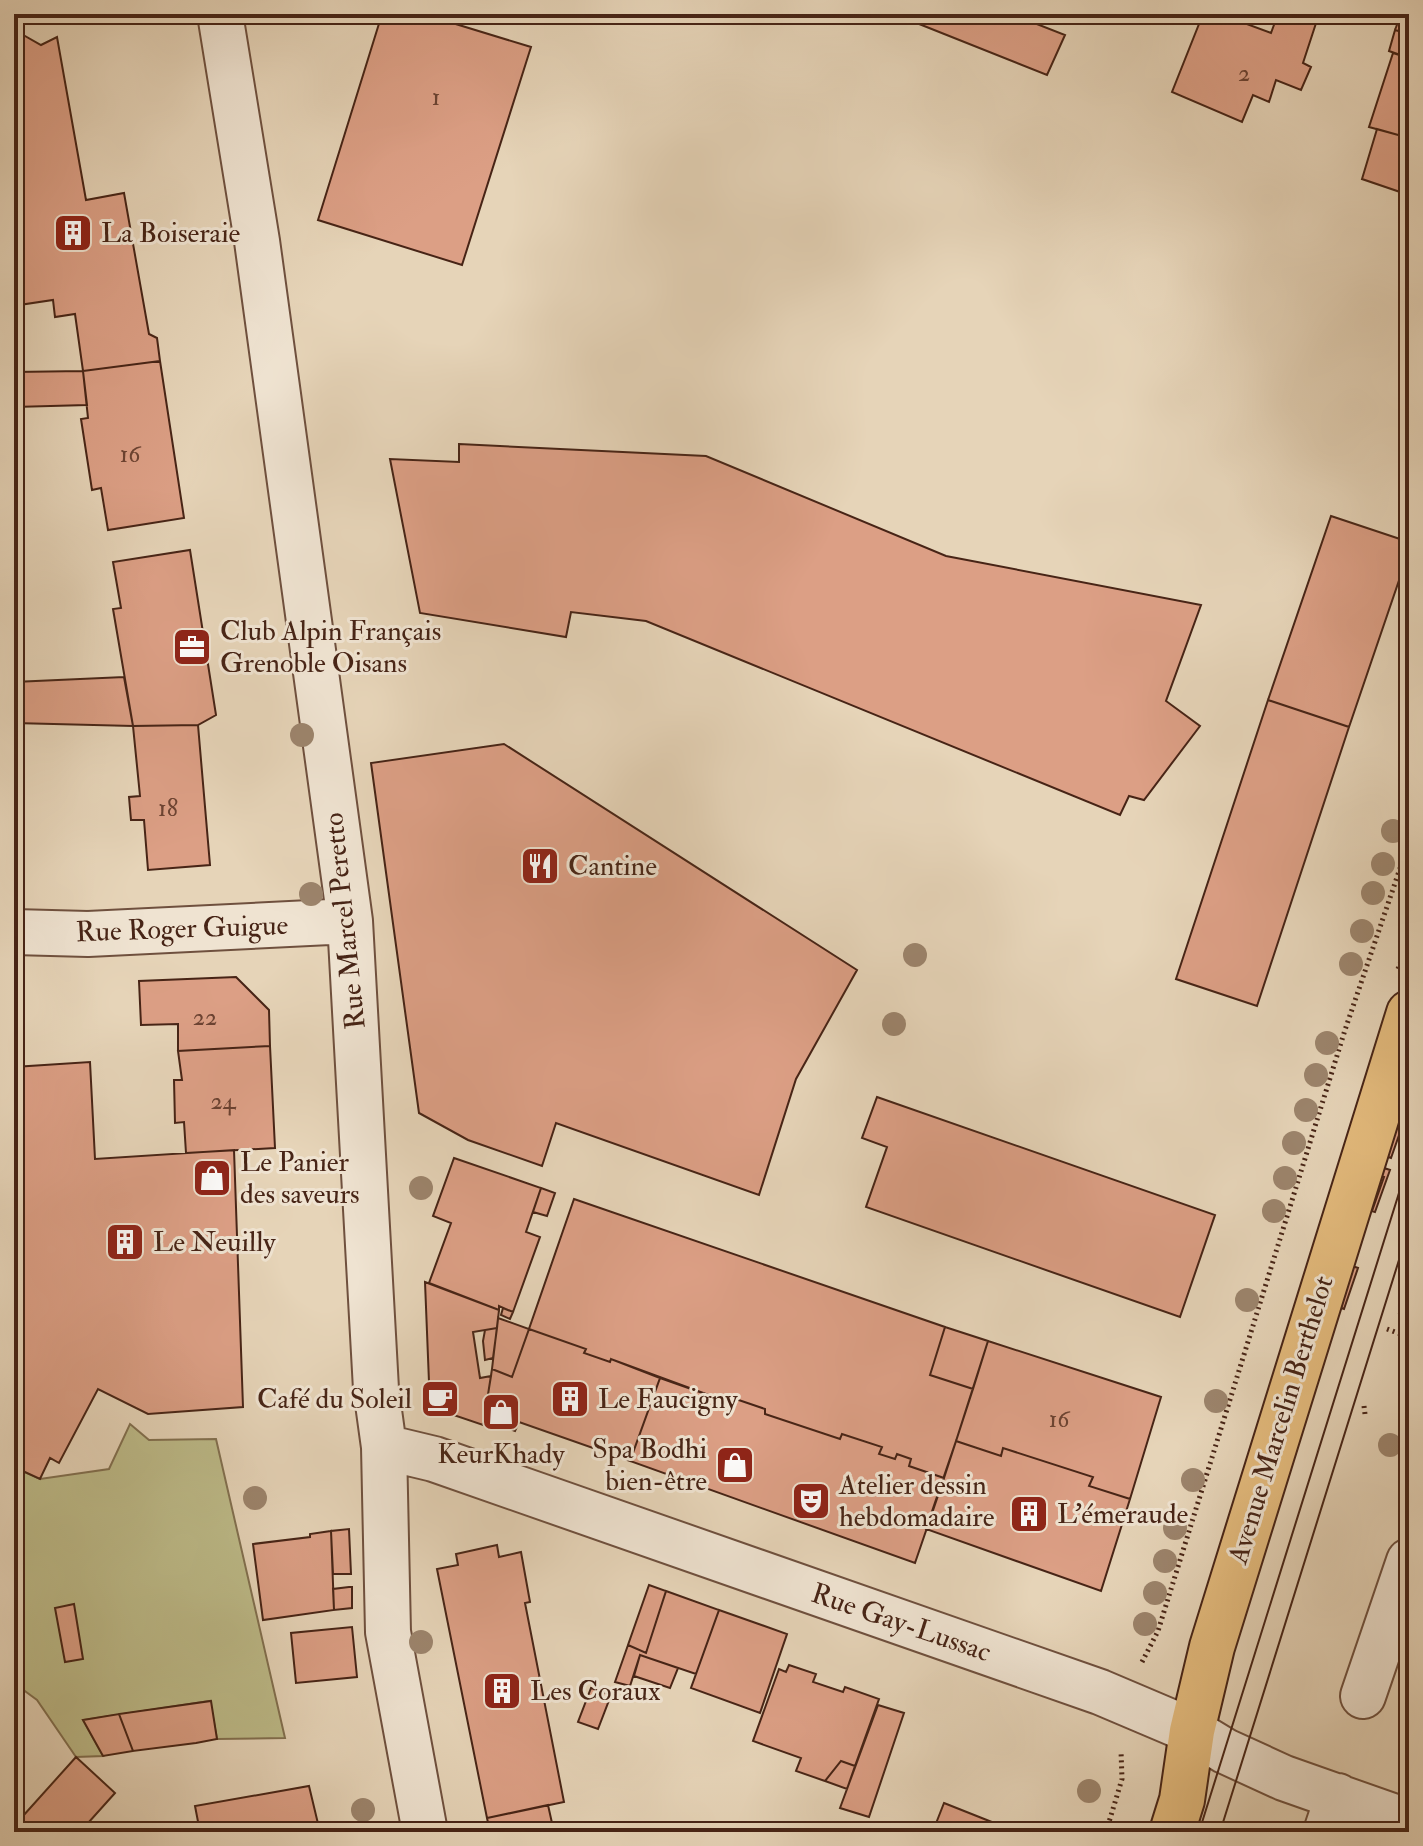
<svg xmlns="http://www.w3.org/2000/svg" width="1423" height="1846" font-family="'IM FELL Double Pica',serif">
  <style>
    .green { fill: #bdbb89; stroke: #827050; stroke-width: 2 }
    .building { fill: #dc9f85; stroke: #472416; stroke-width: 2 }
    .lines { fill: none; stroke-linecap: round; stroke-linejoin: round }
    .minor-casing { stroke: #6f503e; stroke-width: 48 }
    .major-casing { stroke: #472416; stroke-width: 48 }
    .path { stroke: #472416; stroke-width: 5; stroke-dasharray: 2 4; stroke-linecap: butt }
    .minor { stroke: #efe3d1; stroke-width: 44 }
    .major { stroke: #e3ba7c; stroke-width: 44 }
    .tram { stroke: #472416; stroke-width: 2 }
    .tree { fill: #9c846c }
    .labels { text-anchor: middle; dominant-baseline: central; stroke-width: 6; stroke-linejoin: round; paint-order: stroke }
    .number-label { font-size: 24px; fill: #6c4332 }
    .poi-label { font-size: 28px; fill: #472416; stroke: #efe3d1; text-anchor: start }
    .street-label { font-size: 28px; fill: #472416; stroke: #efe3d1 }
  </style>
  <rect width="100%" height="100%" fill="#e6d4b8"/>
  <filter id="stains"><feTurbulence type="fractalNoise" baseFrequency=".0025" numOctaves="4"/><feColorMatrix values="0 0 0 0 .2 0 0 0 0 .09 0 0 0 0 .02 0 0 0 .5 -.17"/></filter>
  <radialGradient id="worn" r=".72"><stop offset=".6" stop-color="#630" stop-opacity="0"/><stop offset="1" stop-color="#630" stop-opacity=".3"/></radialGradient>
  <path class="green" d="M130 1424 149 1440 216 1439 285 1738 217 1739 210 1701 83 1720 103 1756 76 1757 37 1700 14 1683V1467L40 1479 109 1469Z"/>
  <path class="building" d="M382 14H423L531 47 462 265 318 220Z
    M894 14H1011L1065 35 1047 75Z
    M1203 14H1235L1233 19 1271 33 1278 14H1319L1303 63 1311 67 1301 90 1276 80 1269 102 1253 95 1242 122 1172 92Z
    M1401 14H1409V34L1395 30Z
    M1395 30 1409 34V58L1389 51Z
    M18 32 41 45 57 37 86 200 124 193 149 334 157 338 160 361 83 371 75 314 55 317 53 300 19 305 14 267V39Z
    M1393 53 1409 58V138L1369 127Z
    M1377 129 1409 138V195L1362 179Z
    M160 361 184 518 108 530 101 488 92 490 81 419 88 418 83 371Z
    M83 371 87 405 14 407V372Z
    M459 444 706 456 946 556 1201 605 1166 701 1200 726 1144 800 1129 796 1120 815 646 621 571 612 566 637 420 613 390 459 459 462Z
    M1331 516 1409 542V551L1349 727 1268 700Z
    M190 550 216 715 198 725 133 726 113 609 121 608 113 562Z
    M124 677 133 726 14 723V682Z
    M1268 700 1349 727 1257 1006 1176 979Z
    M14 723H15L19 763H14Z
    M198 725 210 865 148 870 144 820H131L129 797 140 796 133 726Z
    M504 744 857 970 796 1079 759 1195 556 1123 542 1166 468 1140 419 1113 371 763Z
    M236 977 269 1010 270 1046 178 1051V1024L141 1025 139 981Z
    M270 1046 275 1148 186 1153 184 1122 175 1123 174 1080H182L178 1051Z
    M90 1062 95 1159 234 1150 243 1407 148 1414 98 1389 59 1463 50 1458 40 1479 14 1467V1067Z
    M877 1097 1215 1215 1180 1317 866 1207 887 1147 862 1138Z
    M1393 1114 1405 1118 1391 1158 1379 1154Z
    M454 1158 541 1188 526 1232 540 1237 513 1312 499 1306V1310L429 1283 451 1223 433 1216Z
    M1384 1168 1390 1170 1375 1212 1372 1211 1384 1177 1380 1176Z
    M1380 1176 1384 1177 1372 1211 1363 1208Z
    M541 1188 555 1193 547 1216 533 1212Z
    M574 1199 945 1327 930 1375 973 1389 944 1478 909 1466 911 1459 897 1454 895 1459 879 1454 882 1447 842 1434 840 1439 765 1414V1409L727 1396 725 1401 611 1359 610 1362 584 1353 586 1349 529 1329Z
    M1346 1264 1358 1268 1344 1309 1332 1305Z
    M425 1282 499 1310 497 1328 473 1332 480 1378 491 1376 483 1425 430 1407Z
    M1409 1284V1317L1399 1313Z
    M503 1308 513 1312 510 1319 501 1315Z
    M498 1318 529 1329 512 1377 492 1369Z
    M945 1327 988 1341 973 1389 930 1375Z
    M497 1328 493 1358 485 1360 483 1341 485 1330Z
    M529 1329 586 1349 584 1353 610 1362 611 1359 660 1378 630 1461 519 1422 515 1431 484 1420 492 1369 512 1377Z
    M988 1341 1161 1397 1130 1499 1089 1486 1093 1477 1003 1448 1001 1456 956 1441Z
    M660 1378 725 1401 727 1396 765 1409V1414L840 1439 842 1434 882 1447 879 1454 895 1459 897 1454 911 1459 909 1466 944 1478 915 1563 630 1461Z
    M956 1441 1001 1456 1003 1448 1093 1477 1089 1486 1130 1499 1101 1591 926 1529Z
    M349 1529 351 1574H333L331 1531Z
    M331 1531 334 1610 263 1620 253 1544 310 1537V1534Z
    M497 1545 499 1557 521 1552 530 1602 525 1603 564 1802 487 1818 437 1569 458 1565 456 1554Z
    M649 1585 666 1591 646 1653 628 1645Z
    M349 1587H352V1608L334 1610 333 1589Z
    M666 1591 719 1610 696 1674 640 1655 630 1686 615 1682 628 1645 646 1653Z
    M74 1604 83 1659 65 1662 55 1608Z
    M719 1610 787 1634 760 1713 691 1688Z
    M352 1627 357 1677 296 1683 291 1633Z
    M640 1655 678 1668 670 1688 634 1676Z
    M789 1665 816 1674 813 1682 843 1692 845 1687 879 1699 855 1766 841 1761 825 1781 796 1771 801 1758 753 1741 779 1669 786 1672Z
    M591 1688 611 1695 598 1729 578 1722Z
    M211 1701 217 1739 196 1743 133 1751 119 1714Z
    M878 1705 904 1713 869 1817 840 1808Z
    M119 1714 133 1751 103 1756 83 1720Z
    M76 1757 115 1793 80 1832H14V1826Z
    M841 1761 855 1766 847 1789 825 1781Z
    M309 1786 320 1832H200L195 1806Z
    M944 1803 1017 1832H909L912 1823 933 1831Z
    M548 1805 554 1832H490L487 1818Z"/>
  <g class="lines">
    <defs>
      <path id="minor" d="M220 14 257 241 350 921 376 1389 384 1447 388 1632 425 1832
        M14 932 88 934 350 921
        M384 1447 434 1459 1100 1692 1192 1731 1225 1751 1284 1778 1409 1822
        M1363 1696 1409 1561
        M1326 1832 1338 1796"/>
      <path id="major" d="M1172 1832 1182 1800 1192 1731 1212 1647 1409 1013"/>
    </defs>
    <use href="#minor" class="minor-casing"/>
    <use href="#major" class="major-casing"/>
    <path class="path" d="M1398 969 1409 940
      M1387 1329 1409 1337
      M1364 1406 1365 1414
      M1142 1662 1158 1631 1345 1030 1409 842
      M1106 1832 1122 1779 1121 1751"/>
    <use href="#minor" class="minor"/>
    <use href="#major" class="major"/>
    <path class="tram" d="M1199 1832 1409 1161
      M1220 1832 1409 1228"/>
  </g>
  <g class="tree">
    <circle cx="302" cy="735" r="12"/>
    <circle cx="1393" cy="831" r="12"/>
    <circle cx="1383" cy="864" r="12"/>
    <circle cx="1373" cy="893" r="12"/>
    <circle cx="311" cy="894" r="12"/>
    <circle cx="1362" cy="931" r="12"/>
    <circle cx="915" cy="955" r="12"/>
    <circle cx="1351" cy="964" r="12"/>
    <circle cx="894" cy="1024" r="12"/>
    <circle cx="1327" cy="1043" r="12"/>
    <circle cx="1316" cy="1075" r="12"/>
    <circle cx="1306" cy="1110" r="12"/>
    <circle cx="1294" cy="1143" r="12"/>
    <circle cx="1285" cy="1178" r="12"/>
    <circle cx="421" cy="1188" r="12"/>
    <circle cx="1274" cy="1211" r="12"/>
    <circle cx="1247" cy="1300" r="12"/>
    <circle cx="1216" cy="1401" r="12"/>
    <circle cx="1390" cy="1445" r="12"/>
    <circle cx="1193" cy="1480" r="12"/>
    <circle cx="255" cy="1498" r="12"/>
    <circle cx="1175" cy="1528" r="12"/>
    <circle cx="1165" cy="1561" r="12"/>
    <circle cx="1155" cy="1593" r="12"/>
    <circle cx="1145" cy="1624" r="12"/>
    <circle cx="421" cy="1642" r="12"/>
    <circle cx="1089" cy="1791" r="12"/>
    <circle cx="363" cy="1810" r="12"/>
  </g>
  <defs>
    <symbol id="building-square" viewBox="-11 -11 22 22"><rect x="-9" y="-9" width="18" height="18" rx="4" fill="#8f2418" stroke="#efe3d1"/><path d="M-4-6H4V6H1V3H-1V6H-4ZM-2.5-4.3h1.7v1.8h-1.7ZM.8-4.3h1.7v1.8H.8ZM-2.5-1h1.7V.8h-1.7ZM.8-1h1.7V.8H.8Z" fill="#fff"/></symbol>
    <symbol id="office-square" viewBox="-11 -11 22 22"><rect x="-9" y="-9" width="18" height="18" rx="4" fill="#8f2418" stroke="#efe3d1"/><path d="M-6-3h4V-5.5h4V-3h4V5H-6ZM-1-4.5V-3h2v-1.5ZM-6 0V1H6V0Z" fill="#fff"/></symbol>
    <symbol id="restaurant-square" viewBox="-11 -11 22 22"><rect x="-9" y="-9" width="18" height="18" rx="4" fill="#8f2418" stroke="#efe3d1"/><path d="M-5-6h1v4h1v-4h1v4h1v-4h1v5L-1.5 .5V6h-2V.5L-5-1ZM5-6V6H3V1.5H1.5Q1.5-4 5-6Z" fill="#fff"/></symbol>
    <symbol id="shop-square" viewBox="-11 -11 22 22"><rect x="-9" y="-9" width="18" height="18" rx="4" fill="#8f2418" stroke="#efe3d1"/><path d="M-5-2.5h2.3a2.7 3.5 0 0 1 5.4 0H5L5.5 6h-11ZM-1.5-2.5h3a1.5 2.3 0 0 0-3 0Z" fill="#fff"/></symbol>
    <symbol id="cafe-square" viewBox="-11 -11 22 22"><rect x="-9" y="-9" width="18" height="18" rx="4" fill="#8f2418" stroke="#efe3d1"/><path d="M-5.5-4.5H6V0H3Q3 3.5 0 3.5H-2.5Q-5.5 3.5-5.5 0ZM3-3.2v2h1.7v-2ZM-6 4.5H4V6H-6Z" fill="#fff"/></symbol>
    <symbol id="theatre-square" viewBox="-11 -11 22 22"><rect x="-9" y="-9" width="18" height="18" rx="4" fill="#8f2418" stroke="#efe3d1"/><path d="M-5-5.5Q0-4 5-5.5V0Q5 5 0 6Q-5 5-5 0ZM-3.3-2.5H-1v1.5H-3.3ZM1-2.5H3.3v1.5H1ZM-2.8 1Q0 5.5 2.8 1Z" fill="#fff"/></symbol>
  </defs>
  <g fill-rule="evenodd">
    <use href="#building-square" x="51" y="211" width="44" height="44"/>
    <use href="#office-square" x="170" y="625" width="44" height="44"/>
    <use href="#restaurant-square" x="518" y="844" width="44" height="44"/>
    <use href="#shop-square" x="190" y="1156" width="44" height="44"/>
    <use href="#building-square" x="103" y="1220" width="44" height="44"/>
    <use href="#cafe-square" x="418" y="1377" width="44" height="44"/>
    <use href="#building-square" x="548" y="1377" width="44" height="44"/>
    <use href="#shop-square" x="479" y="1390" width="44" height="44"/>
    <use href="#shop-square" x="713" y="1443" width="44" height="44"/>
    <use href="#theatre-square" x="789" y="1479" width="44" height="44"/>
    <use href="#building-square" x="1007" y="1492" width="44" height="44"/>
    <use href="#building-square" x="480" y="1669" width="44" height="44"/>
  </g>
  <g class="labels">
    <g class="number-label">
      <text x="1244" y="73">2</text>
      <text x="436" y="97">1</text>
      <text x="130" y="454">16</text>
      <text x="168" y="808">18</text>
      <text x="205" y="1017">22</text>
      <text x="223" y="1101">24</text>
      <text x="1059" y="1419">16</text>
    </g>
    <g class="poi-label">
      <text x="101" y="233">La Boiseraie</text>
      <text x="220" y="631">Club Alpin Français<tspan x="220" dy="32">Grenoble Oisans</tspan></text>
      <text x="568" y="866">Cantine</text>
      <text x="240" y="1162">Le Panier<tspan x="240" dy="32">des saveurs</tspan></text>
      <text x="153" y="1242">Le Neuilly</text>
      <text x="412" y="1399" text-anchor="end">Café du Soleil</text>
      <text x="598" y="1399">Le Faucigny</text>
      <text x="707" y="1449" text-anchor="end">Spa Bodhi<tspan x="707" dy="32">bien-être</tspan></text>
      <text x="501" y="1454" text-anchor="middle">KeurKhady</text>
      <text x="839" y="1485">Atelier dessin<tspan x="839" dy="32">hebdomadaire</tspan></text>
      <text x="1057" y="1514">L'émeraude</text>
      <text x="530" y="1691">Les Coraux</text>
    </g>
    <g class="street-label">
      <text transform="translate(345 921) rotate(-96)">Rue Marcel Peretto</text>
      <text transform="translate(182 929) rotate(-2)">Rue Roger Guigue</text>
      <text transform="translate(1281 1420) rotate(-73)">Avenue Marcelin Berthelot</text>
      <text transform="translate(901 1623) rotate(19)">Rue Gay-Lussac</text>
    </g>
  </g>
  <rect width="1423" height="1846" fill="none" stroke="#e6d4b8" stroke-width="48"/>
  <rect x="16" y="16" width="1391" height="1814" fill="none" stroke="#472416" stroke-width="4"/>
  <rect x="24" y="24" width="1375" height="1798" fill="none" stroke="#472416" stroke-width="2"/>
  <rect width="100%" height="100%" filter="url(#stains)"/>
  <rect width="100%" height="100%" fill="url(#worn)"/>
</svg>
